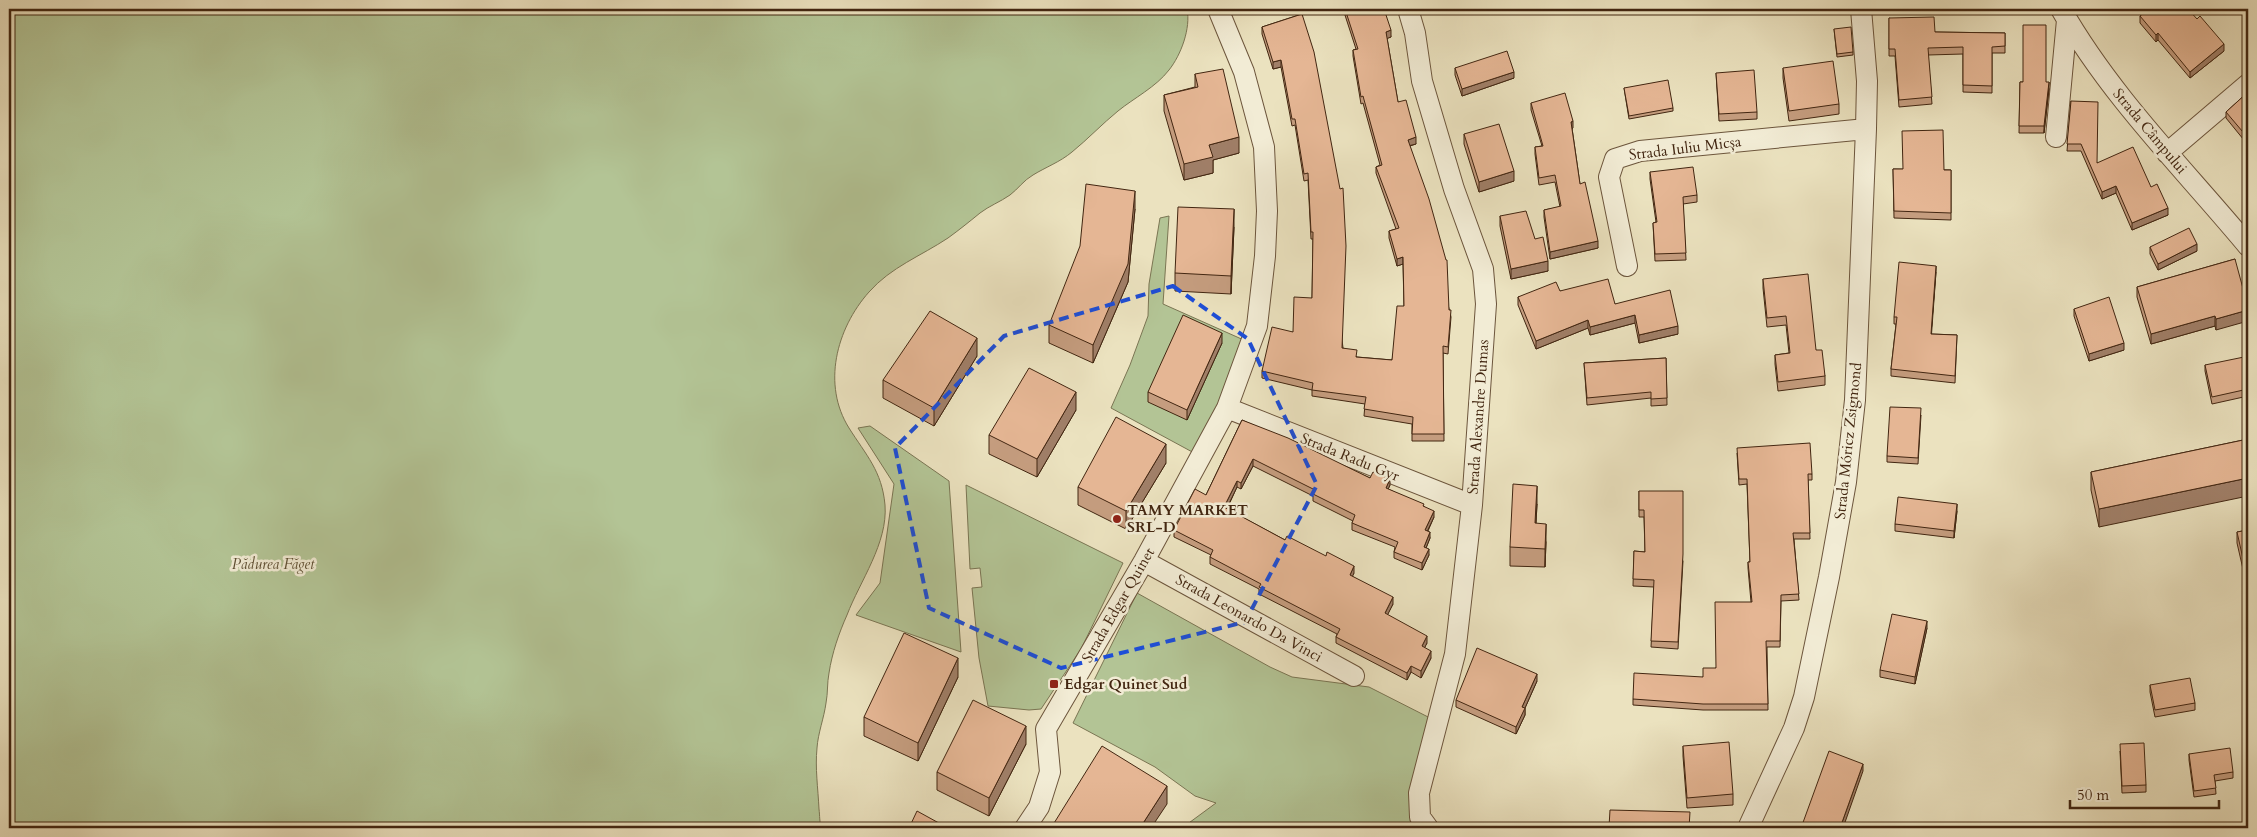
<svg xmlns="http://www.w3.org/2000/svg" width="2257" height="837" font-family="Cardo,serif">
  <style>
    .green { fill: #b3c495; stroke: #7a7553 }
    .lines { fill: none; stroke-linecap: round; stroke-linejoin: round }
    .minor-casing { stroke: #6c553c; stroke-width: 22 }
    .minor { stroke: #f2ecd5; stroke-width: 20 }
    .wall { fill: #c59d7f; stroke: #422611 }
    .shaded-wall { fill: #a07f68; stroke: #422611 }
    .building { fill: #e5b694; stroke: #422611 }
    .marked { fill: none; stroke: #1d4ed8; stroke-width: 4; stroke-dasharray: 10 6; stroke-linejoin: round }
    .poi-dot { fill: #8f2418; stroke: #f2ecd5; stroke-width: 2 }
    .labels { text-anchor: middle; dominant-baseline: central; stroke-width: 5; stroke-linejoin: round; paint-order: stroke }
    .street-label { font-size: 15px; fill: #422611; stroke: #f2ecd5 }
    .poi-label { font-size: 15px; font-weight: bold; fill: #422611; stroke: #f2ecd5; text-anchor: start }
    .park-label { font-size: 15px; font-style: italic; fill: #5e4e32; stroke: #f2ecd5 }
  </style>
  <rect width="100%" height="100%" fill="#ebe2bf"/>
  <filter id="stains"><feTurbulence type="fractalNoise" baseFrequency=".004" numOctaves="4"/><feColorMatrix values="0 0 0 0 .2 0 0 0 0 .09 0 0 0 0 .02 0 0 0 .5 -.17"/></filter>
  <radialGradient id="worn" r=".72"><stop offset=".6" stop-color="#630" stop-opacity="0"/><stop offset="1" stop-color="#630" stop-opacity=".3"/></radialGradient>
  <path class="green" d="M9 9H1187C1191 28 1181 55 1169 70 1156 87 1134 98 1118 111 1102 124 1088 139 1072 152 1060 162 1046 167 1033 175 1024 180 1018 189 1010 195 1000 202 989 206 980 213 969 222 959 230 948 238 921 256 891 267 869 292 836 329 822 385 849 428 866 455 882 471 885 505 888 543 860 581 847 615 839 633 832 653 829 673 827 683 828 693 826 703 824 718 818 733 817 748 815 768 818 788 819 809 820 816 819 822 822 828H9Z
    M1169 216 1163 304 1246 341 1196 454 1111 408 1130 365 1148 316 1149 284 1160 218Z
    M870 426 949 481 961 652 856 615 880 583 894 484 858 428Z
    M966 485 1123 563 1081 649 1041 709 1029 710 988 706 979 658 972 588 982 587 980 568 970 569Z
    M1137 593 1270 667 1292 677 1369 687 1434 720 1421 828H1182L1216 803 1195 796 1155 767 1073 723Z"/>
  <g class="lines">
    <defs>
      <path id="minor" d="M1408 9 1415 33 1422 81 1454 189 1483 269 1486 304 1472 505 1455 654 1419 793 1420 817 1428 828
        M2061 9C2111 97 2184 169 2248 246
        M2056 137 2067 20
        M2167 153 2248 84
        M1627 266 1609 177 1615 159 1640 151 1866 129
        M1227 408 1472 505
        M1144 561 1354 676
        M1025 828 1039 807 1050 772 1046 729 1144 561 1227 408 1257 326 1265 256 1267 211 1264 147 1244 72 1218 9
        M1748 828 1794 728 1804 697 1829 577 1846 482 1855 400 1866 129 1867 81 1861 9"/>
    </defs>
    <use href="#minor" class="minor-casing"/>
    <use href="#minor" class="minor"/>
  </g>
  <path class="wall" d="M1343 9H1384L1391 37 1387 38 1398 102 1416 144 1410 146 1451 317 1448 354 1443 353 1444 441H1412V424L1364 416 1365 404 1312 396V390L1262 378V371L1293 332 1312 298 1313 239H1311L1308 180 1304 181 1295 125 1292 126 1281 67 1273 69 1262 34V27L1302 14 1343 348 1357 357 1392 360 1404 306 1403 264 1397 266 1389 238V231L1396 229 1376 173V167L1380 165 1363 103 1361 104 1353 56V50L1356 49Z
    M1793 9H1805L1793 10Z
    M2140 16 2224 51 2190 78 2158 40 2156 42 2140 23Z
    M1889 18 1935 32 2005 33V53H1992V93L1963 92V54L1928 55 1932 104 1899 107 1895 56H1889Z
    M1834 29 1853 52V55L1837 57Z
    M1455 68 1514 78 1462 96 1455 75Z
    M1783 68 1839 104V114L1789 121 1783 78Z
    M1716 73 1757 112V119L1719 121Z
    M1195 74 1239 153 1213 160V173L1184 180 1164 111V95L1195 87Z
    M2020 82H2046L2049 89 2044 133H2019Z
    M1624 88 1673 108V111L1629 119Z
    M2248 92V145L2226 118V112Z
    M2071 101 2097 163 2151 187 2168 215 2132 230 2116 193 2102 199 2081 151H2067Z
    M1531 103 1573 128H1572L1580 184 1598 248 1550 259 1544 217V210L1560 207 1555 182 1539 185 1535 154V147L1542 146 1531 110Z
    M1464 134 1514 181 1479 192 1464 144Z
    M1893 169 1951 170V220L1894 218Z
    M1650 172 1697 195V202L1683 204 1686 260 1655 261 1653 223 1656 222 1650 179Z
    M1135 209 1128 282 1093 363 1049 343V325Z
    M1500 216 1535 239 1548 271 1511 279 1500 226Z
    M1234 227 1231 294 1175 291V273Z
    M2150 247 2197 251 2158 270 2150 254Z
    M2235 259 2216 330 2215 326 2151 344 2137 297V287Z
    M1936 272 1931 334 1957 335 1955 383 1891 376V369L1896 324H1894V317Z
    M1763 279 1816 350 1825 376V385L1778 391 1775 364V355L1789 353 1786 325 1767 327 1763 288Z
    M1560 291 1615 304 1678 334 1639 343 1635 323 1590 335 1588 328 1536 349 1518 305V297Z
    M2074 309 2124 350 2089 361 2074 316Z
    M1222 343 1187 420 1148 402V392Z
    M977 356 934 426 883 398V380Z
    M1666 358 1667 405 1651 406V398L1587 405 1584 363Z
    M2205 365 2248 375V396L2212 404 2205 371Z
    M1076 410 1037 477 989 454V435Z
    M1921 415 1918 464 1887 462V456Z
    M1242 420 1370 478 1390 485 1388 489 1424 506 1434 517 1428 531 1430 538 1426 548 1429 555 1422 570 1394 558V552L1395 547 1352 530V523L1353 521 1313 501V496L1253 466 1241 489 1237 487 1227 509 1285 540 1354 573 1352 576 1393 604 1387 615 1427 643 1424 648 1431 658 1421 678 1411 672 1407 680 1336 643V637L1337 634 1259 594V589L1210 564V557L1211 555 1174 537V530L1206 495Z
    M2248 439 2099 527 2091 490V472Z
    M1737 453 1812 474V480H1808L1810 539H1794L1799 600 1781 601 1780 647H1767L1768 710H1703L1633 705V699L1703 677 1716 668 1751 602 1748 568V562H1750L1747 484 1739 485Z
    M1166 463 1126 529 1078 505V487Z
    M1639 491 1683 561 1678 649 1651 647 1654 587 1633 586 1634 551 1645 552 1644 517H1639Z
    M1537 504 1536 523 1546 542 1545 567 1510 566V547Z
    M1957 511 1954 538 1895 531V524Z
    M2248 530V591L2237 543V532Z
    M1927 628 1915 684 1880 677V670Z
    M958 677 918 761 864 736V717Z
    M1537 681 1525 708V715L1516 734 1456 707V700Z
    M2150 685 2195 703V710L2155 717 2150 692Z
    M1026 744 989 816 937 790V772Z
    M1683 746 1733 794V805L1687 808 1683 756Z
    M2120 751 2146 785V792L2122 793Z
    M2189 754 2233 772V778L2215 781 2216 794 2194 797 2189 760Z"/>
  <path class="shaded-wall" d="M1391 30V37L1386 39V32Z
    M2158 33V40L2156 42V35Z
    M2224 44V51L2190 78V72Z
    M1281 60V67L1273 69V62Z
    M1514 72V78L1462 96V89Z
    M2049 82V89L2044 133V126Z
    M1573 121V128L1571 129V122Z
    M1239 137V153L1213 160V173L1184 180V164L1209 145Z
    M1416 137V144L1408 146V140Z
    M1514 171V181L1479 192V182Z
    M2116 186V193L2102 199V192Z
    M1135 191V209L1128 282 1093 363V345Z
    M2168 208V215L2132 230V223Z
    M1234 209V227L1231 294V276Z
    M1598 241V248L1550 259V252Z
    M2197 244V251L2158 270V264Z
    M1403 257V264L1397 266V259Z
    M1548 261V271L1511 279V269Z
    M1936 266V272L1931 341V334Z
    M2248 310V321L2216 330V319Z
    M1635 315V323L1590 335V327Z
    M2215 316V326L2151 344V334Z
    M1588 320V328L1536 349V341Z
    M1678 326V334L1639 343V335Z
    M1222 333V343L1187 420V410Z
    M977 338V356L934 426V408Z
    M2124 343V350L2089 361V354Z
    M1076 392V410L1037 477V459Z
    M1166 444V463L1126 529V511Z
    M1253 459V466L1241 489V483Z
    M2248 478V496L2099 527V509Z
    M1390 479V485L1386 494V488Z
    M1237 481V487L1224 514V507Z
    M1537 486V504L1535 541V523Z
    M1957 504V511L1954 538V531Z
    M1434 511V517L1425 536V530Z
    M1546 524V542L1545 567V549Z
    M1430 532V538L1424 553V547Z
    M1429 549V555L1422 570V563Z
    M1354 566V573L1350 582V575Z
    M1393 597V604L1385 620V613Z
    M1927 621V628L1915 684V677Z
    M1427 636V643L1422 653V646Z
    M1431 651V658L1421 678V671Z
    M958 658V677L918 761V743Z
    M1411 666V672L1407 680V673Z
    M1537 674V681L1525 708V715L1516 734V727L1522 707Z
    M1026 726V744L989 816V798Z
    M1863 764V771L1843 828H1840Z
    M1167 786V804L1151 828H1140Z"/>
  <path class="building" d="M1345 9H1384L1391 30 1386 32 1398 102 1406 100 1416 137 1408 140 1429 199 1446 260H1447L1449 310H1451L1448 347 1443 346 1444 434H1412L1413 417 1364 409 1366 397 1312 390 1313 383 1262 371 1272 327 1293 332 1294 297 1312 298 1313 232H1311L1308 173 1304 174 1295 119H1292L1281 60 1273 62 1262 27 1302 14 1314 52 1340 189 1343 188 1346 246 1342 348 1357 350 1356 357 1392 360 1397 306H1404L1403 257 1397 259 1389 231 1399 228 1376 167 1382 165 1363 96 1361 97 1353 50 1358 49Z
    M2149 9H2188L2197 19 2200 16 2224 44 2190 72 2158 33 2156 35 2140 16Z
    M1934 17 1935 32 2005 33V46L1992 47V86L1963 85V47L1928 48 1932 97 1899 100 1895 49H1889V18Z
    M2023 25H2046V82H2049L2044 126H2019L2020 82H2023Z
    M1851 27 1853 52 1837 54 1834 29Z
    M1507 51 1514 72 1462 89 1455 68Z
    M1833 61 1839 104 1789 111 1783 68Z
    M1223 69 1239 137 1209 145 1213 157 1184 164 1164 95 1198 87 1195 74Z
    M1754 70 1757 112 1719 114 1716 73Z
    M1668 80 1673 108 1629 116 1624 88Z
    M2248 92V138L2226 112Z
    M1565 93 1573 121 1571 122 1580 184 1585 182 1598 241 1550 252 1544 210 1561 206 1555 175 1539 178 1535 147 1543 146 1531 103Z
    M2071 101 2098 102 2097 163 2133 147 2151 187 2157 184 2168 208 2132 223 2116 186 2102 192 2081 144H2067Z
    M1499 124 1514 171 1479 182 1464 134Z
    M1943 130 1944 170H1951V213L1894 211 1893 169H1903L1902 131Z
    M1693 167 1697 195 1683 197 1686 253 1655 254 1653 223 1657 222 1650 172Z
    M1086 184 1135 191 1128 264 1093 345 1049 325 1080 246Z
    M1178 207 1234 209 1231 276 1175 273Z
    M1526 211 1535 239 1543 237 1548 261 1511 269 1500 216Z
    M2189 228 2197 244 2158 264 2150 247Z
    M2235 259 2248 307V310L2216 319 2215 316 2151 334 2137 287Z
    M1899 262 1936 266 1931 334 1957 335 1955 376 1891 369 1897 317H1894Z
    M1808 274 1816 350H1822L1825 376 1778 382 1775 355 1790 353 1786 316 1767 318 1763 279Z
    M1608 279 1615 304 1670 290 1678 326 1639 335 1635 315 1590 327 1588 320 1536 341 1518 297 1556 282 1560 291Z
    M2109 297 2124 343 2089 354 2074 309Z
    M930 311 977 338 934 408 883 380Z
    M1183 315 1222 333 1187 410 1148 392Z
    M2244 357 2248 375V389L2212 397 2205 365Z
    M1666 358 1667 398 1651 399V392L1587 398 1584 363Z
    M1029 368 1076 392 1037 459 989 435Z
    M1890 407 1921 408 1918 458 1887 456Z
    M1116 417 1166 444 1126 511 1078 487Z
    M1242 420 1288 438 1370 478 1373 472 1390 479 1386 488 1424 504 1423 506 1434 511 1425 530 1430 532 1424 547 1429 549 1422 563 1394 552 1398 542 1352 523 1355 515 1313 494 1315 490 1253 459 1241 483 1237 481 1224 507 1285 540 1287 536 1326 556 1327 552 1354 566 1350 575 1393 597 1385 613 1427 636 1422 646 1431 651 1421 671 1411 666 1407 673 1336 637 1340 629 1259 587 1261 584 1210 557 1213 550 1174 530 1195 489 1206 495Z
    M2248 439V478L2099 509 2091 472Z
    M1810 443 1812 474H1808L1810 533H1793L1799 594 1781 595 1780 641H1766L1768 704H1703L1633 699 1634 673 1703 677V668H1716L1715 602H1752L1748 562H1750L1747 479H1739L1737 448Z
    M1513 484 1537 486 1535 523 1546 524 1545 549 1510 547Z
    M1639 491H1683V554L1678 642 1651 641 1654 580 1633 579 1634 551 1645 552 1644 510H1639Z
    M1898 497 1957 504 1954 531 1895 524Z
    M2248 530V581L2237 532Z
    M1892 614 1927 621 1915 677 1880 670Z
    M904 633 958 658 918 743 864 717Z
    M1477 648 1537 674 1522 707 1525 708 1516 727 1456 700Z
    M2190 678 2195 703 2155 710 2150 685Z
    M973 700 1026 726 989 798 937 772Z
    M1729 742 1733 794 1687 798 1683 746Z
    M2144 743 2146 785 2122 786 2120 744Z
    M1102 746 1167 786 1140 828H1130L1127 826 1125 828H1051Z
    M2230 748 2233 772 2214 775 2216 788 2194 791 2189 754Z
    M1829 751 1863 764 1840 828H1801Z
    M1610 810 1690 812 1689 828H1617V827H1609Z
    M917 811 948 828H909Z
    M2132 825 2144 828H2131Z"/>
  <path class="marked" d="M1173 286 1248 339 1317 485 1245 622 1061 668 929 608 895 448 1004 336Z"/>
  <g class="poi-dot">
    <circle cx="1117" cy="519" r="5"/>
    <rect x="1049" y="679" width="10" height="10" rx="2.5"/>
  </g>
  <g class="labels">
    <g class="street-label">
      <text transform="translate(2150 131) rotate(50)">Strada Câmpului</text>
      <text transform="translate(1685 148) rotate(-7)">Strada Iuliu Micșa</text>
      <text transform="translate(1478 417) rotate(-86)">Strada Alexandre Dumas</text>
      <text transform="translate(1848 441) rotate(-84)">Strada Móricz Zsigmond</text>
      <text transform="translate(1350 457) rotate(22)">Strada Radu Gyr</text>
      <text transform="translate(1118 605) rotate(-60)">Strada Edgar Quinet</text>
      <text transform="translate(1249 618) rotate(29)">Strada Leonardo Da Vinci</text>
    </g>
    <g class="poi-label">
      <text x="1127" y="510">TAMY MARKET<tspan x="1127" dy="17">SRL-D</tspan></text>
      <text x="1064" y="684">Edgar Quinet Sud</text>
    </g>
    <g class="park-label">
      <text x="273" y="564">Pădurea Făget</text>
    </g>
  </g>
  <rect width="2257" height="837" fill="none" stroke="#ebe2bf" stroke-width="30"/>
  <rect x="10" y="10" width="2237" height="817" fill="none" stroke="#422611" stroke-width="2.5"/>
  <rect x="15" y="15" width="2227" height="807" fill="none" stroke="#422611"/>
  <path d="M2070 800v8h149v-8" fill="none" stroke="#422611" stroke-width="2.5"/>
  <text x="2077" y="800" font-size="15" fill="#422611" stroke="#f2ecd5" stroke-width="4" paint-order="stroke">50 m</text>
  <rect width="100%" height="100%" filter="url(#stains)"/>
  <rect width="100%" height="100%" fill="url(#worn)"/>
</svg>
